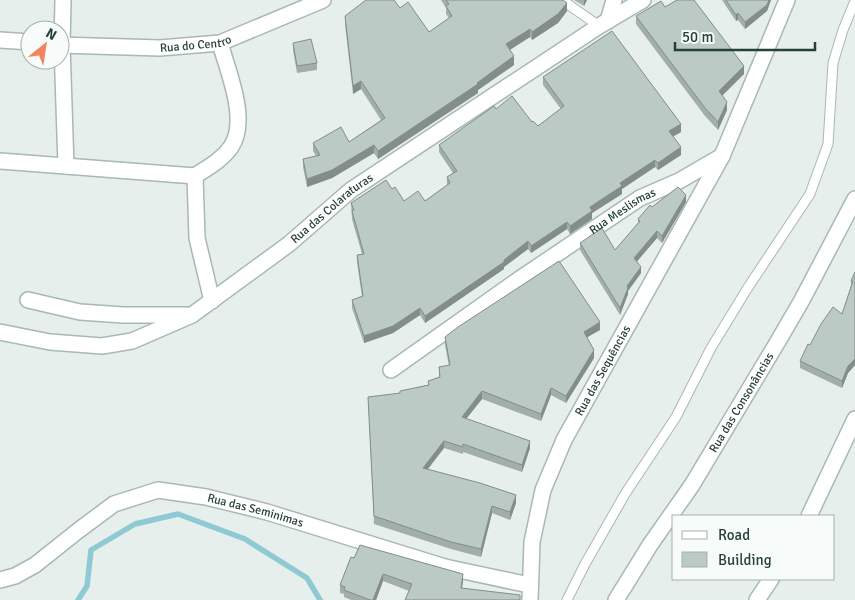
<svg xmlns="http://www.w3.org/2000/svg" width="855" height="600" font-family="Signika,sans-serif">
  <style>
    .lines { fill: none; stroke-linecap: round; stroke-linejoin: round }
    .stream { stroke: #8ec9d4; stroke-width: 5.5 }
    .service-casing { stroke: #a8b8b2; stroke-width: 11 }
    .minor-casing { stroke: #a8b8b2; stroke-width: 18 }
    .secondary-casing { stroke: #a4bbb3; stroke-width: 18 }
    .service { stroke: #fff; stroke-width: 9 }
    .minor { stroke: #fff; stroke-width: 15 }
    .secondary { stroke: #fff; stroke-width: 15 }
    .wall { fill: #a1aea9 }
    .shaded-wall { fill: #838d89 }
    .building { fill: #bbcac4; stroke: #838d89 }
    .labels { text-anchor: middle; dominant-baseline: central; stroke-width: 5; stroke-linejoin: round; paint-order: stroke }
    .street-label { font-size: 12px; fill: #24423a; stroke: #f7fbf9 }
  </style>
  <rect width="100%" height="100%" fill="#e6efeb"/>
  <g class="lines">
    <path class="stream" d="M78 600 87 586 91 550 135 524 178 514 245 539 307 578 320 600"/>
    <defs>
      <path id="service" d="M562 0 599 26
        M567 600 585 564 625 494 676 417 711 348 747 289 810 194 828 144 833 63 843 30 855 1"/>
      <g id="minor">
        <path d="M63 0 62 45 66 166"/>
        <path d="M608 21 614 0"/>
        <path d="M0 40 30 42"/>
        <path id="s1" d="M60 45 160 48 220 43 323 0"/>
        <path d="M0 161 195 176C207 168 222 160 231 147 249 120 228 72 220 43"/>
        <path d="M195 176 197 238 212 301"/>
        <path d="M28 300 80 312 123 315H187"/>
        <path id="s2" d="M0 332 50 342 102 346 132 341 192 315 289 244 351 190 599 26 643 0"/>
        <path id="s3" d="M391 370 518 280 640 198 679 181 722 156"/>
        <path id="s4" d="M0 580 15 576 35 565 79 530 114 504 158 490 206 497 267 512 445 567 529 585"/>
        <path id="s5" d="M530 600 532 542 543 490 564 440 722 156 787 0"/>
        <path id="s6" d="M616 600 650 545 692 485 777 343 802 300 855 199"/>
      </g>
      <path id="secondary" d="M809 516 855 419
        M757 600 771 579"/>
    </defs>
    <use href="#service" class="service-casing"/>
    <use href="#minor" class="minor-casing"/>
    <use href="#secondary" class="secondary-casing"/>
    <use href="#service" class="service"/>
    <use href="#minor" class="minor"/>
    <use href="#secondary" class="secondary"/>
  </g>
  <path class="wall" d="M441 0H563L567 11 558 23 532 40 530 37 510 50 514 65 478 90V93L378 159 374 153 332 178 307 187 303 167V159L316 156 313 151V143L349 142 381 120 361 89 353 94 345 24V16L400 8 429 32 449 18 446 14V8Z
    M574 0H587L584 6Z
    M722 0H771L767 11 745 29 738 20 736 21Z
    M665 7 744 74 722 95 727 110 718 130 705 116 636 24V16Z
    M293 43 317 63V70L297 73 293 50Z
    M543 77 681 132 673 136 681 155 658 170 655 167 622 189V194L592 213V219L570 234 567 229 531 253 528 249 504 267V269L425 323 420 315 393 333 364 343 352 308V300L362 297 357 262V255L362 254 352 219 351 203 392 189 404 201H425L447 185V177L453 173 439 152V145L496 109 532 122 538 126 561 109 543 85Z
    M686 202 662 243 657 238 637 261 641 273 628 291V294L620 315 580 250V243L615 250 638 224V219Z
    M855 272V365L848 373 842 388 800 368V361L842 314 851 286V281Z
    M600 330 587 337 594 358 566 403 551 395 541 421 482 399 466 419 530 448 522 472 463 452V454L444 448 428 469 516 503 510 520 492 513 481 557 451 549 374 524 368 397 400 394V391L428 385V381L439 378V367L449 366 445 345V337Z
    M351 557 463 582 409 591 383 581 376 600H351L344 597V594L340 593V585Z"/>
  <path class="shaded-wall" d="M584 0H587L584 6Z
    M769 0H771L767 11 745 29V22Z
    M567 3V11L558 23 532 40V32Z
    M738 13V20L736 21V15Z
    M530 29V37L506 52V44Z
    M514 56V65L478 90V93L378 159V151Z
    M744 66V74L719 99V91Z
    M361 81V89L353 94V86Z
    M727 102V110L718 130V122Z
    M681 124V132L669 139V131Z
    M374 145V153L332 178 307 187V179Z
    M681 147V155L658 170V163Z
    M655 160V167L622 189V194L592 213V219L570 234V226L590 207 620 183Z
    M686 195V202L662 243V236Z
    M567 222V229L531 253V246Z
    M657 231V238L634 265V258Z
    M528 241V249L504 267V269L425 323V316L504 260Z
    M641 267V273L628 291V294L620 315V308L627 286Z
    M420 308V315L393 333 364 343V336Z
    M600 322V330L584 339V332Z
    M594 350V358L566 403V396Z
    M855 359V365L848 373 842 388V381L848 366Z
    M551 388V395L541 421V414Z
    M482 391V399L462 424V417Z
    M444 441V448L423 475V468Z
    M530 441V448L522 472V465Z
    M516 495V503L510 520V512Z
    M492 506V513L481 557V549Z
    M383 574V581L376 600H373Z
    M463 574V582L461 595V588Z"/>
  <path class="building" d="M366 0H394L400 8 408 2 429 32 452 16 446 6 449 4 446 0H563L567 3 558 14 532 32 530 29 506 44 514 56 477 83 478 84 378 151 374 145 332 170 307 179 303 159 320 155 313 143 341 127 349 142 385 118 361 81 353 86 345 16Z
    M677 0H694L744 66 719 91 727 102 718 122 705 108 636 16 661 1 665 7Z
    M726 0H769L767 5 745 22 738 13 736 15Z
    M612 31 681 124 669 131 681 147 658 163 655 160 620 183 622 186 590 207 592 211 570 226 567 222 531 246 528 241 504 260V262L425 316 420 308 393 326 364 336 352 300 363 296 357 255 364 254 352 211 354 210 351 203 386 180 392 189 395 187 404 201 418 191 425 201 450 183 447 177 457 171 439 145 494 106 496 109 512 96 532 122 533 121 538 126 564 106 543 77Z
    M311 39 317 63 297 66 293 43Z
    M678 187 686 195 662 236 657 231 634 258 641 267 627 286 628 288 620 308 580 243 602 228 615 250 640 221 638 219 650 205 652 207Z
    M559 261 600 322 584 332 594 350 566 396 551 388 541 414 482 391 462 417 530 441 522 465 463 444V447L444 441 423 468 480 483 516 495 510 512 492 506 481 549 451 542 374 516 368 397 400 393V391L429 385 428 381 440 377 439 367 450 365 445 337 458 327Z
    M855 272V359L848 366 842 381 800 361 808 344 810 345 821 324 833 307 842 314 853 281H851Z
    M360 545 463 574 461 588 520 595V600H405L412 584 383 574 373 600H370L344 590 345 587 340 585 351 557 354 558Z"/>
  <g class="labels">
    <g class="street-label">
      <text stroke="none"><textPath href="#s1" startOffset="136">Rua do Centro</textPath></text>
      <text stroke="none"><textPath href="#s2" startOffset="375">Rua das Colaraturas</textPath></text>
      <text stroke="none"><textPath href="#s3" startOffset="281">Rua Meslismas</textPath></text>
      <text stroke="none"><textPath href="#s5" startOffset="245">Rua das Sequências</textPath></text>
      <text stroke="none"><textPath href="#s6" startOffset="234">Rua das Consonâncias</textPath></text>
      <text stroke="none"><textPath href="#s4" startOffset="284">Rua das Seminimas</textPath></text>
    </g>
  </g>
  <rect x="672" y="515" width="162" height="65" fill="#f7fbf9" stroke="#a3b1ad"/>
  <rect x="682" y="531" width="25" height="8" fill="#ffffff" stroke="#a3b1ad"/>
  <text x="718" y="540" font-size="15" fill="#24423a">Road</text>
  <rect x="682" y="552" width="25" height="15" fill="#bbcac4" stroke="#a3b1ad"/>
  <text x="718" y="565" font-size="15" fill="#24423a">Building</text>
  <g transform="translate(45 45) rotate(30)"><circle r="24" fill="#f7fbf9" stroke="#a3b1ad"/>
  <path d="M0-4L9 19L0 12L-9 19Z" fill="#f4845f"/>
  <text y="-8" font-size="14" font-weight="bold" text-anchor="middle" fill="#24423a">N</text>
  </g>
  <path d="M675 42v8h140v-8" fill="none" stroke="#24423a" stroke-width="2.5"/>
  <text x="682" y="42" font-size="15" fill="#24423a" stroke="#f7fbf9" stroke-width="4" paint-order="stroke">50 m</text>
</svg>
